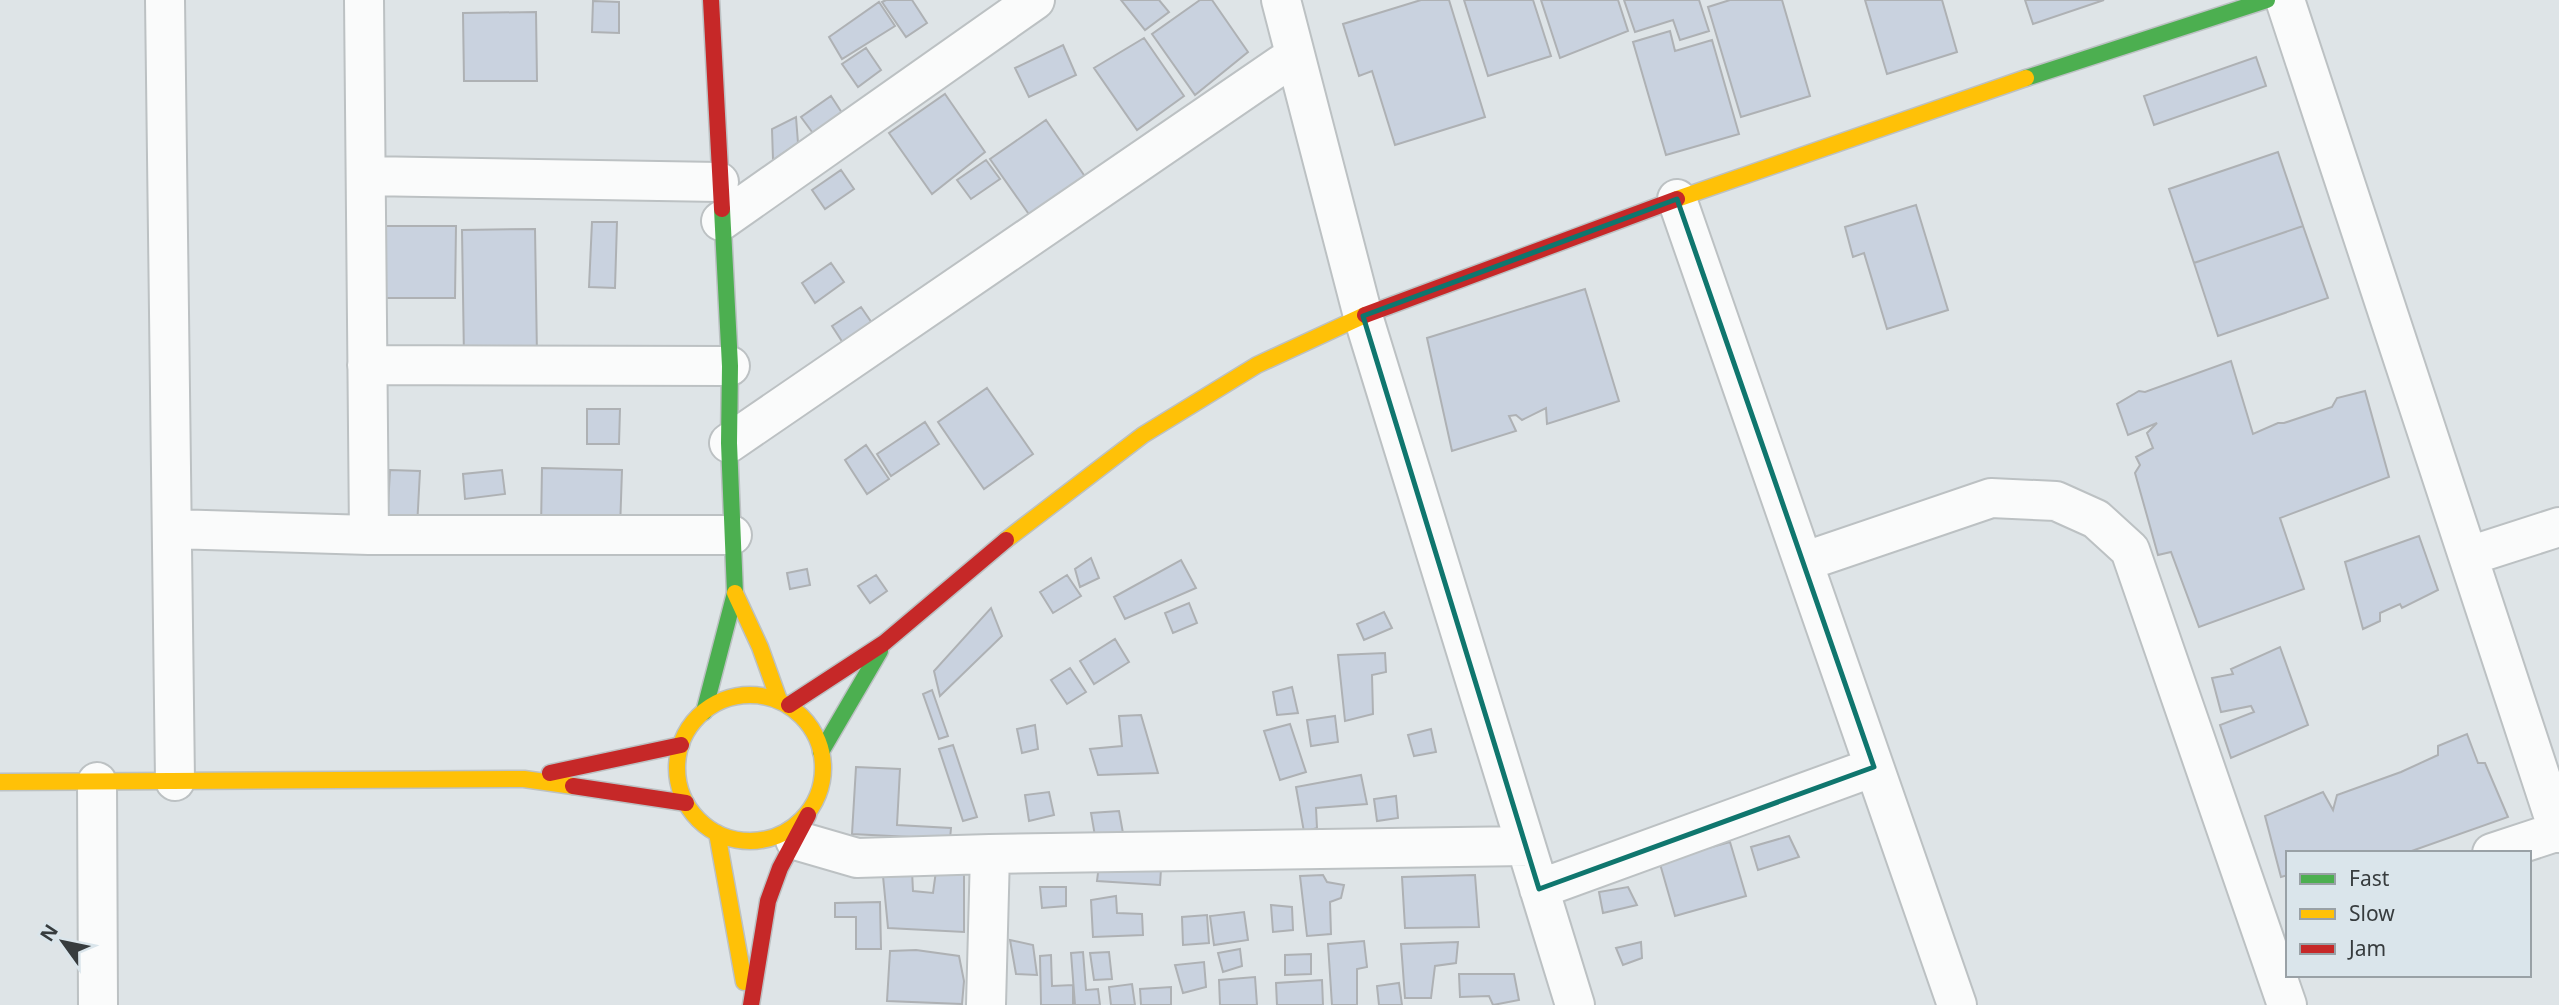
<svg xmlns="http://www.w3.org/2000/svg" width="2559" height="1005" font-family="'Noto Sans',sans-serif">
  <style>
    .building { fill: #c9d2df; stroke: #aeb1b4; stroke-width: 2 }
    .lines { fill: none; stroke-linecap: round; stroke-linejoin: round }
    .street-casing { stroke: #bcc1c3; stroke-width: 42 }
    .fast-casing { stroke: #bcc1c3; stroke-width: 19 }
    .slow-casing { stroke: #bcc1c3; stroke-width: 19 }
    .jam-casing { stroke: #bcc1c3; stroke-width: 19 }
    .street { stroke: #fafbfb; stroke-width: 38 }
    .fast { stroke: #4caf50; stroke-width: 16 }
    .slow { stroke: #ffc107; stroke-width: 16 }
    .jam { stroke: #c62828; stroke-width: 16 }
    .marked { fill: none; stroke: #0f766e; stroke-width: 5; stroke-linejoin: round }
  </style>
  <rect width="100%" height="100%" fill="#dee4e7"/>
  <path class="building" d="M886 0H912L927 23 906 37 882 2Z
    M1121 0H1159L1169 12 1145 30Z
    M1200 0H1212L1248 52 1195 95 1152 34Z
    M1421 0H1449L1485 117 1395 145 1372 71 1359 76 1343 24Z
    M1464 0H1533L1551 56 1488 76Z
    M1541 0H1618L1628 31 1560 58Z
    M1624 0H1699L1709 31 1680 40 1673 20 1635 32Z
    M1730 0H1782L1810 96 1741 117 1708 7Z
    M1865 0H1942L1957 52 1887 74Z
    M2025 0H2104L2033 24Z
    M593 1 619 2V33L592 32Z
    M879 2 895 26 842 59 829 37Z
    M536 12 537 81H464L463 13Z
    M1670 31 1675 51 1712 40 1739 134 1666 155 1633 42Z
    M1144 38 1184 96 1137 130 1094 68Z
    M1063 45 1076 75 1029 97 1015 68Z
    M866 48 881 70 858 87 842 64Z
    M2256 57 2266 86 2154 125 2144 96Z
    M945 94 985 152 932 194 889 133Z
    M831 96 844 116 815 136 801 117Z
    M796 117 798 143 773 160 772 129Z
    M1046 120 1086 178 1033 220 990 159Z
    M2278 152 2303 226 2194 263 2169 189Z
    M986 160 1000 179 971 199 957 180Z
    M841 170 854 189 825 209 812 190Z
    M1916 205 1948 310 1887 329 1864 253 1853 257 1845 227Z
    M592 222H617L615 288 589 287Z
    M383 226H456L455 298H383Z
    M2303 226 2328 298 2218 336 2194 263Z
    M535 229 537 356 464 358 462 230Z
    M831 263 844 282 815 303 802 283Z
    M1585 289 1619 401 1547 424 1546 408 1522 420 1516 415 1509 416 1516 431 1452 451 1427 338Z
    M861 307 874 326 845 346 832 326Z
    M2231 361 2253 434 2278 423H2284L2332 407 2337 398 2365 391 2389 477 2280 518 2304 589 2199 627 2171 552 2158 555 2135 473 2140 465 2136 457 2153 448 2147 433 2157 423 2128 435 2117 404 2139 391 2145 392Z
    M987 388 1033 454 984 489 938 422Z
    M587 409H620L619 444H587Z
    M925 422 939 444 891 476 877 454Z
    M866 445 889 479 867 494 845 460Z
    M542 468 622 470 620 529 541 528Z
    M390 470 420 471 417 527 387 526Z
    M502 470 505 494 465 499 463 474Z
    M2419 536 2438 590 2402 608 2400 604 2380 613V621L2363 629 2345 562Z
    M1091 558 1099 578 1080 587 1075 569Z
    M1181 560 1196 588 1125 619 1114 597Z
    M807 569 810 585 790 589 787 573Z
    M876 575 887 591 870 603 858 586Z
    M1067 575 1081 596 1053 613 1040 592Z
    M1189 603 1197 623 1173 633 1165 613Z
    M991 608 1002 636 940 696 934 671Z
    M1384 612 1392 628 1364 640 1357 624Z
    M1115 639 1129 662 1094 684 1080 661Z
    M2280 647 2308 725 2231 758 2220 725 2254 712 2251 706 2221 712 2212 678 2233 674 2231 669Z
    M1385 653 1386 672 1372 675 1373 714 1345 721 1338 655Z
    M1070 668 1086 692 1067 704 1051 680Z
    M1292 687 1298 713 1277 715 1273 692Z
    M932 690 948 736 939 739 923 694Z
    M1141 715 1158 773 1098 775 1090 749 1122 746 1119 716Z
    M1335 716 1338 742 1311 746 1307 720Z
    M1290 724 1306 772 1280 780 1264 731Z
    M1035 725 1038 749 1022 753 1017 729Z
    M1431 729 1436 752 1414 756 1408 735Z
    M2467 734 2478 763H2485L2508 817 2406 853H2288V875L2281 877 2265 816 2323 792 2333 810 2337 795 2401 772 2438 755V746Z
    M953 745 977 817 963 821 939 749Z
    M856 767 900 769 897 825 951 828 950 839 852 834Z
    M1361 775 1367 804 1316 808 1317 828 1304 832 1296 787Z
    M1049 792 1054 815 1029 821 1025 795Z
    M1396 796 1398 818 1377 821 1374 799Z
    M1119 811 1123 833 1095 836 1091 813Z
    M1789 836 1799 857 1758 870 1751 847Z
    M1730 842 1746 896 1675 916 1658 857 1683 855Z
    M1099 865 1161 869 1160 885 1097 881Z
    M964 867V932L888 928 883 876 912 871 913 891 933 893 936 871Z
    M1323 875 1327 882 1344 885 1341 898 1330 902 1331 934 1307 936 1300 876Z
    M1475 875 1479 927 1405 928 1402 877Z
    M1040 887H1066V906L1042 908Z
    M1628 887 1637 905 1603 913 1599 892Z
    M1116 896 1117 913 1142 914 1143 935 1093 937 1091 900Z
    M880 902 881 949H856V917H835V903Z
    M1271 905 1292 907 1293 930 1273 932Z
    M1244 912 1248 940 1214 945 1210 916Z
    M1207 915 1209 943 1183 945 1182 917Z
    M1010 940 1033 945 1037 975 1016 974Z
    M1364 941 1367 967 1357 969V1005H1332L1328 944Z
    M1458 942 1456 963 1435 966 1431 998H1405L1401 944Z
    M1641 942 1642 958 1623 965 1616 948Z
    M1240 949 1242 966 1223 972 1218 953Z
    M916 950 959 956 964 981 962 1004 887 1001 890 951Z
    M1083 952 1086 990 1098 989 1100 1005H1075L1071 953Z
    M1109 952 1112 979 1094 980 1090 953Z
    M1311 954V974L1285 975V955Z
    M1051 955 1052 986 1073 985V1005H1041L1040 956Z
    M1204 962 1206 987 1183 993 1175 965Z
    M1459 974H1514L1519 1000 1493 1005 1489 996 1460 997Z
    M1255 977 1257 1005H1220L1219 980Z
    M1322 980 1323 1005H1277L1276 983Z
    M1399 983 1402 1005H1379L1377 986Z
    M1132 984 1135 1005H1111L1109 987Z
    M1171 987V1005H1141L1140 989Z"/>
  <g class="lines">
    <defs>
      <path id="street" d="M165 0 175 781
        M364 0 369 535
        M1281 0 1363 316 1575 1005
        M2285 0 2559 833
        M366 176 719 182
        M1677 199 1957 1005
        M721 221 1035 0
        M367 365 730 366
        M729 443 1294 56
        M172 529 369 535H732
        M2469 556 2559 527
        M1803 562 1991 498 2056 501 2096 519 2130 550 2287 1005
        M97 782 98 1005
        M795 840 857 858 990 854 986 1005
        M2492 853 2559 831
        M990 854 1526 846
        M1539 889 1874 767"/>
      <path id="fast" d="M2026 78 2267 0
        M704 712 735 593 729 443 730 366 722 209
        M821 752 880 651"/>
      <path id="slow" d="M1677 199 2026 78
        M1006 540 1143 435 1257 365 1365 315
        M735 593 760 647 779 700
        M677 768a73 73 0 1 1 146 0a73 73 0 1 1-146 0Z
        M0 782 524 779 573 786
        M717 833 744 982"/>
      <path id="jam" d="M711 0 722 209
        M1365 315 1677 199
        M789 705 884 643 1006 540
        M550 773 681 745
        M573 786 686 803
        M751 1005 768 901 780 868 808 815"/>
    </defs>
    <use href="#street" class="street-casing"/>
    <use href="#fast" class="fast-casing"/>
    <use href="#slow" class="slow-casing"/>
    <use href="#jam" class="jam-casing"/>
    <use href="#street" class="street"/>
    <use href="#fast" class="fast"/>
    <use href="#slow" class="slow"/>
    <use href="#jam" class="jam"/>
  </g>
  <path class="marked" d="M1677 199 1874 767 1539 889 1363 316Z"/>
  <rect x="2286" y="851" width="245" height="126" fill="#dae5eb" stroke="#99a1a6" stroke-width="2"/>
  <rect x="2300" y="874" width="35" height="10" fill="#4caf50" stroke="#99a1a6" stroke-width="2"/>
  <text x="2349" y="886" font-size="21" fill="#373c3e">Fast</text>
  <rect x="2300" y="909" width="35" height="10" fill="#ffc107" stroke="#99a1a6" stroke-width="2"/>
  <text x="2349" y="921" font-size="21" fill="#373c3e">Slow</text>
  <rect x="2300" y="944" width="35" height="10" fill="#c62828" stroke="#99a1a6" stroke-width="2"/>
  <text x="2349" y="956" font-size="21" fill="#373c3e">Jam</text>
  <g transform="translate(63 942) rotate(303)" stroke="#dae5eb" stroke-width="5" paint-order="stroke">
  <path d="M0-5L12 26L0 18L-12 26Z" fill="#373c3e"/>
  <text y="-10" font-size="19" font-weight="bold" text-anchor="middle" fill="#373c3e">N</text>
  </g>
</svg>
